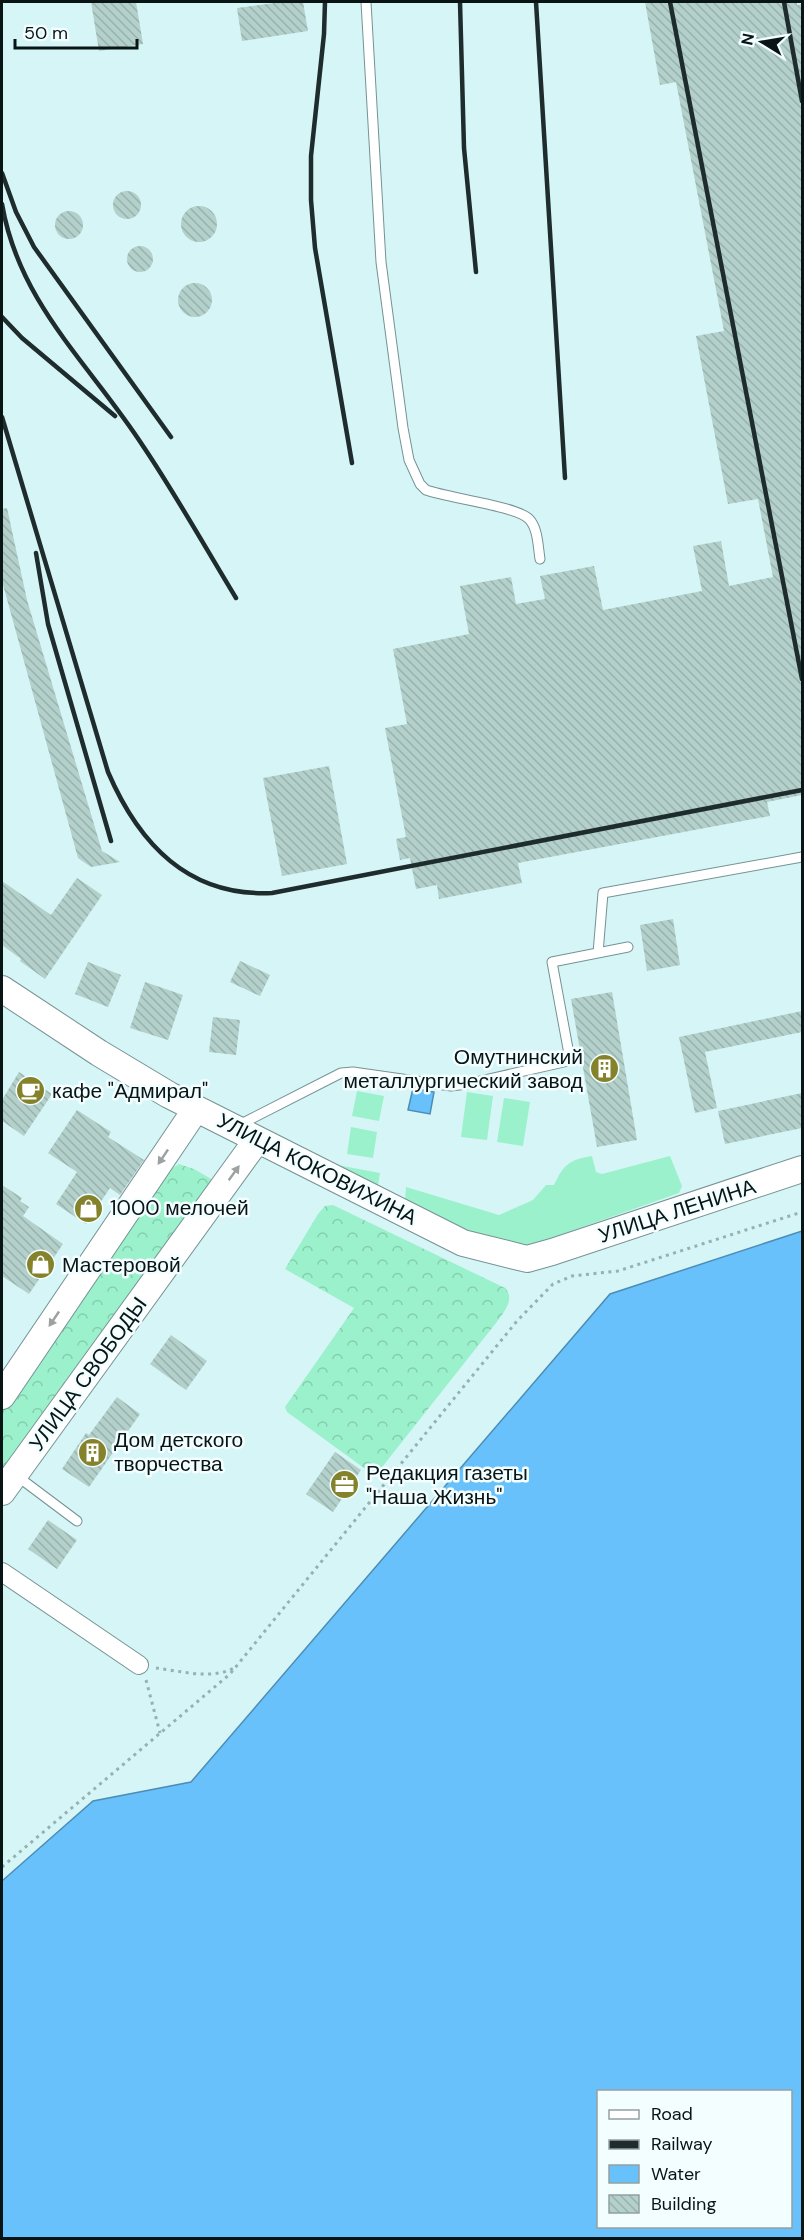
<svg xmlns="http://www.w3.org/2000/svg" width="804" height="2240" font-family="'DM Sans',sans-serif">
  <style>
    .grass { fill: #9bf1cb }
    .forest { fill: url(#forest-crowns) }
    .water { fill: #68c1fb; stroke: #4c8db6; stroke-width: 1.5; fill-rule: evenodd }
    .building { fill: url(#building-back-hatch) }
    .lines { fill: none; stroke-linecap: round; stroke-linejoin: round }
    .lane-casing { stroke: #769294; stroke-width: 11 }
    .street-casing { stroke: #769294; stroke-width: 20 }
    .secondary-casing { stroke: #769294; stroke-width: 28 }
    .path { stroke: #97b0b2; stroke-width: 3; stroke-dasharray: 3 4.5; stroke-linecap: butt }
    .lane { stroke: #fff; stroke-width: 9 }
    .street { stroke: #fff; stroke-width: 18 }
    .secondary { stroke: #fff; stroke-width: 26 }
    .rail { stroke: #1f2c2d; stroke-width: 4.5 }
    .oneway { fill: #9da1a1 }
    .labels { text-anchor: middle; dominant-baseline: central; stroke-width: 5; stroke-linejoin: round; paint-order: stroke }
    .poi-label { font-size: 21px; fill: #091415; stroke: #f2feff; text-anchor: start }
    .street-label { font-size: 21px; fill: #091415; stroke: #f2feff }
  </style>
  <defs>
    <pattern id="forest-crowns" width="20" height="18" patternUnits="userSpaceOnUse" patternTransform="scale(1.5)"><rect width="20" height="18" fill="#9bf1cb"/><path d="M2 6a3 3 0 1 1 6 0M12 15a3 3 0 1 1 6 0" fill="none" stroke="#84cead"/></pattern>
    <pattern id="building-back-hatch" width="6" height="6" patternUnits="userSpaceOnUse" patternTransform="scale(1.5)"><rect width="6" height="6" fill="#b3d0cb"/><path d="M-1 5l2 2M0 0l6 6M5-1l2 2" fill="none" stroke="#99b2ad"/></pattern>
  </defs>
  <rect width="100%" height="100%" fill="#d6f5f7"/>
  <path class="grass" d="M357 1091 384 1096 379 1121 352 1116Z
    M467 1092 493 1096 487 1140 461 1137Z
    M504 1098 530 1102 523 1146 497 1142Z
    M351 1127 377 1132 373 1158 347 1154Z
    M592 1156 596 1172 602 1174 670 1156 682 1186 679 1193 543 1241 519 1246 485 1242 405 1201 406 1187 499 1215 533 1200 546 1185H554C564 1164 569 1160 592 1156Z
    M332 1164 380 1173 378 1186Z"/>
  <path class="forest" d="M179 1164 194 1169 213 1180 2 1483V1407L171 1169Z
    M333 1205 505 1288C516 1299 503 1313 496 1323L375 1476 287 1412 285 1407 354 1308 285 1269 318 1214 325 1206Z"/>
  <path class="water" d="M413 1088 434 1092 430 1114 408 1110Z
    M802 1231V2238H2V1881L93 1801 191 1782 610 1294ZM598 2092H790V2226H598Z"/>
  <path class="building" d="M91 2H136L143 44 99 51Z
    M281 2H303L308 31 242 41 237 8Z
    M645 2H797V5L802 4V795L767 802 770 816 518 863 522 883 439 899 437 885 416 889 410 858 400 860 396 839 406 837 385 728 407 724 393 649 469 634 460 586 511 577 516 604 545 599 540 576 594 566 603 610 702 591 693 546 721 541 729 586 773 577 758 499 728 504 696 336 724 331 676 82 660 85Z
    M113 205a14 14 0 1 1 28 0a14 14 0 1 1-28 0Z
    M181 224a18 18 0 1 1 36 0a18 18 0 1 1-36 0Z
    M55 225a14 14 0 1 1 28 0a14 14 0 1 1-28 0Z
    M127 259a13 13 0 1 1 26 0a13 13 0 1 1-26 0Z
    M178 300a17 17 0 1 1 34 0a17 17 0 1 1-34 0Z
    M7 508 27 600 102 851 120 862 91 867 78 858 2 581V509Z
    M329 766 347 864 282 876 263 778Z
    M77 878 102 895 45 979 20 961 21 959 2 945V881L51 915Z
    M673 919 680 965 647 971 640 925Z
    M240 961 270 975 260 996 230 982Z
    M88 962 121 975 108 1007 75 994Z
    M145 982 183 995 168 1040 130 1028Z
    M612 992 637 1140 597 1147 571 999Z
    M802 1011V1032L705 1052 717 1108 695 1113 679 1037Z
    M213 1017 240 1020 236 1055 209 1052Z
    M19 1072 52 1094 24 1136 2 1121V1100Z
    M802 1093V1128L725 1144 718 1111Z
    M77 1110 111 1132 108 1137 144 1160 120 1195 110 1188 86 1224 56 1204 77 1172 48 1153Z
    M2 1185 22 1198 20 1201 29 1207 23 1216 63 1244 29 1294 2 1276Z
    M171 1335 207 1361 186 1390 150 1364Z
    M117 1397 140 1414 89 1487 62 1469 86 1433 89 1435Z
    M335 1452 361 1470 333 1512 306 1494Z
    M48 1520 77 1540 57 1569 28 1549Z"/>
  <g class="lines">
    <defs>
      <path id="lane" d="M366 2 381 262 403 428 409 460 420 484 426 490C448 498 516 506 529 519 538 528 538 547 540 559
        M598 953 603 893 802 857
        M239 1125 341 1073 353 1072 451 1086 467 1084 564 1062 568 1059 569 1054 552 962 628 947
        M17 1476 77 1521"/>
      <path id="street" d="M2 1572 139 1665"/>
      <path id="secondary" d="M2 989 99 1053 169 1095 463 1243 527 1259 552 1252 802 1169
        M2 1396 196 1109
        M2 1492 257 1140"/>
    </defs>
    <use href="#lane" class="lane-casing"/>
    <use href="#street" class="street-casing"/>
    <use href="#secondary" class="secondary-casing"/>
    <path class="path" d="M156 1668C181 1671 211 1680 234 1668
      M146 1680 160 1733
      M2 1867 230 1674 517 1321 553 1284 572 1276 618 1271 802 1212"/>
    <use href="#lane" class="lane"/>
    <use href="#street" class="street"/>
    <use href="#secondary" class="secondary"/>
    <path class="rail" d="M325 2 324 34 311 156V200L315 248 352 463
      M460 2 464 148 476 272
      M536 2 565 478
      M670 2 802 679
      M784 2 802 101
      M2 173 16 212 34 247 171 437
      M2 204C19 304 90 364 143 446 176 495 205 547 236 598
      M2 317 22 338 115 416
      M2 417 108 772C139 844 188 897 272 893L802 790
      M36 553 48 624 111 841"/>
  </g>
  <defs><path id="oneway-solid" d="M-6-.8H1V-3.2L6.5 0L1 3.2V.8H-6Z" transform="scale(1.5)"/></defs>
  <g class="oneway">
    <use href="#oneway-solid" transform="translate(163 1157) rotate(124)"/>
    <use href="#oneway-solid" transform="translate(234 1173) rotate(-54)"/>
    <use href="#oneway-solid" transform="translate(54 1319) rotate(124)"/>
  </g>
  <defs>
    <symbol id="building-disc" viewBox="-11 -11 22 22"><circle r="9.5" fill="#84832c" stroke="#f2feff"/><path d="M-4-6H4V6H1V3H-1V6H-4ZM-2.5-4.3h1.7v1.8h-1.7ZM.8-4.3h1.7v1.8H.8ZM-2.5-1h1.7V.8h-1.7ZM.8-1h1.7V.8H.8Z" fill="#fff"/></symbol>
    <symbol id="cafe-disc" viewBox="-11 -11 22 22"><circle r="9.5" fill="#84832c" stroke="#f2feff"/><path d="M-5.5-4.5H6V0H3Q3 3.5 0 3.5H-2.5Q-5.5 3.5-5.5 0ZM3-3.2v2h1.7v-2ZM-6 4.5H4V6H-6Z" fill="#fff"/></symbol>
    <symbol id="shop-disc" viewBox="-11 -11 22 22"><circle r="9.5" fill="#84832c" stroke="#f2feff"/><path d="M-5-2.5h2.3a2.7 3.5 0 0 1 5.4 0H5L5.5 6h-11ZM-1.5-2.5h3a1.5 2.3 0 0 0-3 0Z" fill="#fff"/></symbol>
    <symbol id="office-disc" viewBox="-11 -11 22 22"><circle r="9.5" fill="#84832c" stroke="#f2feff"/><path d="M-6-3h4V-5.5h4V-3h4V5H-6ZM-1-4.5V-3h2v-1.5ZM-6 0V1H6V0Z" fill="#fff"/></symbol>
  </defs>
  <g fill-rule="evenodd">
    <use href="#building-disc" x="588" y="1052" width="33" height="33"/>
    <use href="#cafe-disc" x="14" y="1074" width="33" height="33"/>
    <use href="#shop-disc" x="72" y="1192" width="33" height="33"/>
    <use href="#shop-disc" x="24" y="1248" width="33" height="33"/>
    <use href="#building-disc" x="76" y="1436" width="33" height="33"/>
    <use href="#office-disc" x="328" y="1468" width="33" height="33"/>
  </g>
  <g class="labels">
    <g class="poi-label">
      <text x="583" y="1057" text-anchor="end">Омутнинский<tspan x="583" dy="24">металлургический завод</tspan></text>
      <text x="52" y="1091">кафе "Адмирал"</text>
      <text x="110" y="1208">1000 мелочей</text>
      <text x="62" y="1265">Мастеровой</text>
      <text x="114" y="1440">Дом детского<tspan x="114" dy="24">творчества</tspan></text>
      <text x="366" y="1473">Редакция газеты<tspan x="366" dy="24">"Наша Жизнь"</tspan></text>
    </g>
    <g class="street-label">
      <text transform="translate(317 1169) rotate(27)">УЛИЦА КОКОВИХИНА</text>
      <text transform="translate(677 1211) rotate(-18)">УЛИЦА ЛЕНИНА</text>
      <text transform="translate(88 1374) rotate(-54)">УЛИЦА СВОБОДЫ</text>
    </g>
  </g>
  <rect width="804" height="2240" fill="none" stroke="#091415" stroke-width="6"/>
  <rect x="597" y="2090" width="195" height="138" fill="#f2feff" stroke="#95a0a1" stroke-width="1.5"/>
  <rect x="609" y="2110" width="30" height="9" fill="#ffffff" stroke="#95a0a1" stroke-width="1.5"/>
  <text x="651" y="2120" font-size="18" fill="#091415">Road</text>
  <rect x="609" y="2140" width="30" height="9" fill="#1f2c2d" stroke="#95a0a1" stroke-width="1.5"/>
  <text x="651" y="2150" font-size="18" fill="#091415">Railway</text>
  <rect x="609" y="2165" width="30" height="18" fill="#68c1fb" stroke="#95a0a1" stroke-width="1.5"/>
  <text x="651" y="2180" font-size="18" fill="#091415">Water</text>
  <rect x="609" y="2195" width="30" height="18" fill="url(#building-back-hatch)" stroke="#95a0a1" stroke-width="1.5"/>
  <text x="651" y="2210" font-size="18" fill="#091415">Building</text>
  <g transform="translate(762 42) rotate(281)" stroke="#f2feff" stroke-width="4.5" paint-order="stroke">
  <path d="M0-4.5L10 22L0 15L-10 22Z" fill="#091415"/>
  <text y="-9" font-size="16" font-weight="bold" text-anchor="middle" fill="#091415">N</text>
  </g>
  <path d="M15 39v9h122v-9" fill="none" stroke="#091415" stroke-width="3"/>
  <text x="24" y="39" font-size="18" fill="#091415" stroke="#f2feff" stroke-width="4.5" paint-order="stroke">50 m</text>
</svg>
